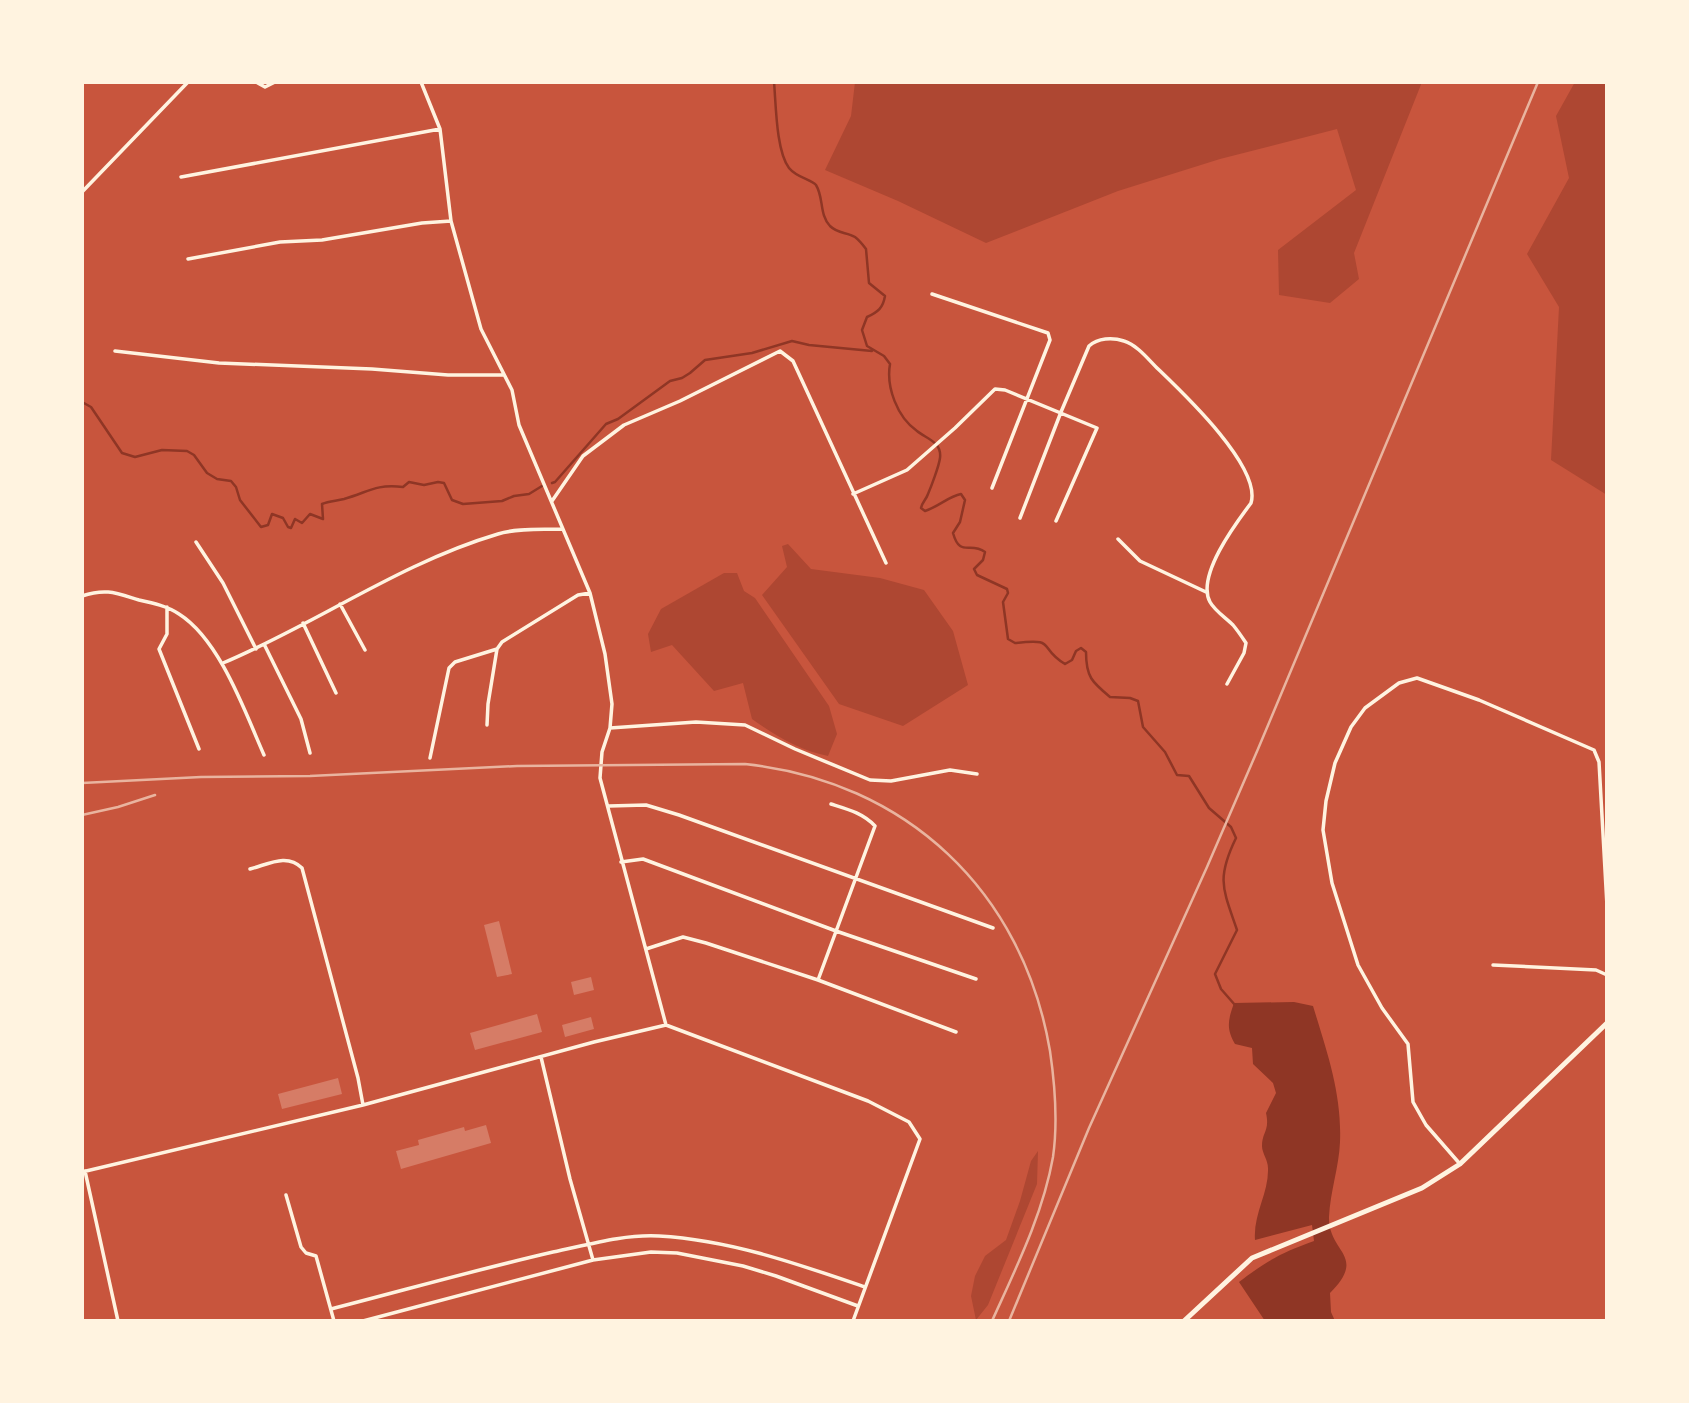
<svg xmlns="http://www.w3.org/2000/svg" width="1689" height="1403" font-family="'DM Sans',sans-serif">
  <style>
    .green { fill: #ae4732 }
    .water { fill: #8f3625 }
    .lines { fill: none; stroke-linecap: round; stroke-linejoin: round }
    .stream { stroke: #8f3625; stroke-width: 2.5 }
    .building { fill: #d67c66 }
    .minor { stroke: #fff3e0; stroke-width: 3.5 }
    .secondary { stroke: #fff3e0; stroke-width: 5 }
    .rail { stroke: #e9b49f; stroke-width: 2.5 }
  </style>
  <rect width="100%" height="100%" fill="#c8553d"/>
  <path class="green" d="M855 82H1422L1354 253 1359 279 1330 303 1279 295 1278 250 1356 190 1337 129 1220 159 1118 191 986 243 898 201 825 170 851 116Z
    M1575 82H1607V495L1551 460 1559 307 1527 254 1569 178 1556 116Z
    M788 544 811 569 880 578 924 590 953 631 968 685 903 726 839 704 762 595 787 567 782 546Z
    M724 573H737L744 591 755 598 829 706 837 734 828 756C799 750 776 736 752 719L743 683 714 691 672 645 651 652 648 634 661 609Z
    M1038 1151 1037 1184 988 1305 976 1320 971 1296 975 1276 985 1256 1006 1240 1020 1201 1031 1161Z"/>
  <path class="water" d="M1294 1002 1313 1006C1327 1052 1342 1094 1340 1142 1339 1167 1330 1192 1329 1217 1328 1253 1368 1255 1330 1293L1331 1312 1335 1321H1265L1239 1282C1268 1260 1281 1253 1314 1241L1312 1225 1255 1240C1253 1214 1269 1193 1268 1168 1268 1160 1262 1153 1262 1146 1262 1132 1270 1131 1266 1113L1276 1093 1273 1083 1253 1064 1252 1048 1235 1044C1226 1029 1228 1020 1234 1003Z"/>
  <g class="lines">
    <path class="stream" d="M774 82C776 104 776 151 789 168 797 178 811 179 816 185 824 198 819 214 830 226 838 234 847 232 855 237 859 240 863 245 866 249L869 283 885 296C883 308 878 312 867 317L862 330 867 346 884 356 890 364C886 387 897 417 917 431 927 439 942 442 940 458 939 466 931 487 928 494 926 500 922 502 921 508L925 511C938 507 949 496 961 494L965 500 960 522 953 533C960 558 970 541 985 552L983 560 974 569 977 575 1007 589 1008 593 1003 602 1008 639 1015 643C1058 638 1037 647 1065 664L1072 660 1076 651 1081 648 1086 652C1086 677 1092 682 1110 697L1130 698 1138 701 1143 727 1165 752 1177 775 1189 776 1209 808 1231 827 1236 838C1216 879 1223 889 1237 930L1215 974 1221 989 1235 1005
      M82 402 91 407 122 453 135 457 162 450 187 451 194 455 207 473 217 479 231 481 236 487 240 500 261 527 268 525 272 514 283 518 288 527 291 528 295 519 302 523 310 514 323 519 322 504C329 501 336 501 344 499 369 492 374 484 403 487L409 482 424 485 438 482 444 483 452 500 463 504 502 501 514 496 529 494 542 486
      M552 483 555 482 606 424 618 419 670 381 682 378 690 373 705 360 752 353 792 341 809 345 872 351"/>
  </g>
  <path class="building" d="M499 921 512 974 497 977 484 925Z
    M591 977 594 990 574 995 571 982Z
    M537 1014 542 1032 475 1050 470 1033Z
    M591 1017 594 1029 565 1037 562 1025Z
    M338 1078 342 1094 282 1109 278 1094Z
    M486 1125 491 1143 401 1169 396 1151 419 1145 418 1140 464 1127 465 1131Z"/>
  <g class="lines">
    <path class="minor" d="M256 82 265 87 275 82
      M421 82 440 129 451 221 481 329 512 390 519 425 590 593 605 654 612 704 610 728 602 752 600 778 666 1025
      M181 177 440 129
      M82 192 188 82
      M188 259 280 242 322 240 422 223 451 221
      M932 294 1048 333 1050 340 992 488
      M115 351 219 363 372 369 448 375H504
      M853 494 907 470 955 428 995 389 1005 390 1097 428 1056 521
      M552 501 583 456 624 425 680 401 780 351 793 361 799 374 886 563
      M1020 518 1061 412 1089 346C1098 338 1112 337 1124 341 1137 345 1148 359 1157 368 1182 392 1262 467 1251 503 1236 523 1196 576 1210 602 1215 611 1226 618 1233 625 1238 631 1242 637 1246 643L1244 653 1227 684
      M1118 539 1140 561 1206 592
      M196 542 223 583 256 649
      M82 596C106 588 116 593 139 600 153 603 167 606 179 614 220 640 245 712 264 755
      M340 604 365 650
      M167 607V634L159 649 199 749
      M303 623 336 693
      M265 646 301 719 310 753
      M223 663C316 624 400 563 498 534 517 528 542 530 562 529
      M487 725 488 704 497 649 502 642 578 595 590 593
      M610 728 696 722 745 725 795 749 870 780 891 781 950 770 977 774
      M430 758 449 668 455 662 497 649
      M609 806 646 805 679 815 993 928
      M621 862 643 859 836 931 976 979
      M250 869C269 864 287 853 302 868L358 1078 363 1105
      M646 949 683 937 706 943 818 980 956 1032
      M1493 965 1596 970 1607 975
      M818 980 875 826C863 813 847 809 831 804
      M541 1057 570 1179 593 1260
      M1460 1164 1426 1125 1413 1102 1408 1044 1382 1008 1358 965 1332 883 1323 830 1326 801 1335 763 1351 727 1365 708 1399 683 1417 678 1479 700 1594 750 1599 762 1607 906
      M85 1171 118 1321
      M82 1172 363 1105 594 1042 666 1025 868 1101 909 1122 920 1139 853 1321
      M286 1195 301 1247 306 1253 316 1256 334 1321
      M331 1309C405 1290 479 1269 553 1252 587 1245 624 1234 659 1236 730 1240 798 1264 865 1287
      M363 1321 593 1260 651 1252 677 1253 743 1266 776 1276 858 1306"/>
    <path class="secondary" d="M1184 1321 1252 1258 1422 1188 1460 1164 1607 1023"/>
    <path class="rail" d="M82 783 201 777 310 776 517 766 745 764C906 781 1023 891 1050 1051 1055 1085 1058 1122 1053 1157 1043 1214 1016 1268 992 1321
      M82 815 118 807 155 795
      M1009 1321 1089 1128 1207 867 1258 749 1538 82"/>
  </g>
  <rect width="1689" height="1403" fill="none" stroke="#fff3e0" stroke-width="168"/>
</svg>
